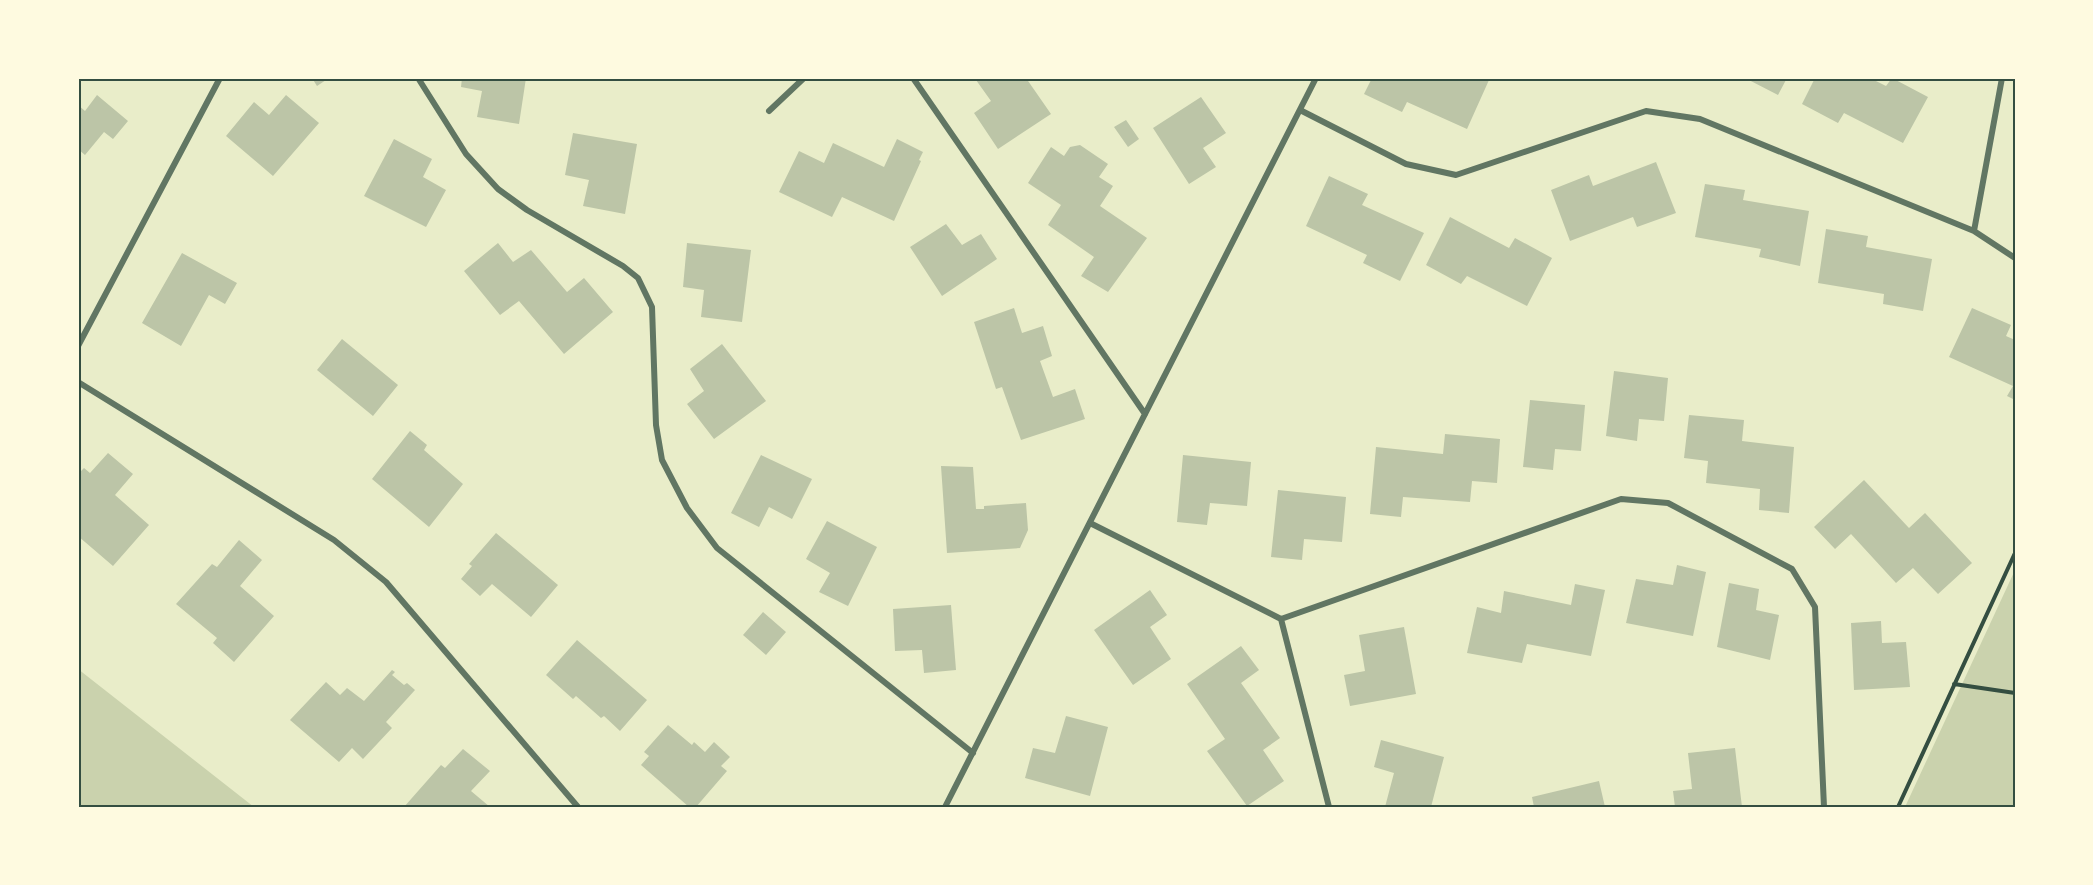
<svg xmlns="http://www.w3.org/2000/svg" width="2093" height="885" font-family="'Noto Sans',sans-serif">
  <style>
    .green { fill: #cad2ad }
    .building { fill: #bcc5a7 }
    .lines { fill: none; stroke-linecap: round; stroke-linejoin: round }
    .path { stroke: #344e41; stroke-width: 4 }
    .minor { stroke: #617663; stroke-width: 6 }
    .neatline { fill: none; stroke: #344e41; stroke-width: 2 }
  </style>
  <rect width="100%" height="100%" fill="#e9edc9"/>
  <path class="green" d="M2015 570V807H1905Z
    M78 669 254 807H78Z"/>
  <path class="building" d="M312 78H329L317 86Z
    M462 78H526L519 124 477 117 482 91 461 87Z
    M979 78H1026L1051 114 998 149 974 113 991 101 976 80Z
    M1372 78H1485L1489 80 1467 129 1407 102 1402 112 1364 94Z
    M1745 78H1787L1778 95Z
    M1815 78H1870L1886 86 1892 78 1928 97 1903 143 1844 113 1838 123 1802 104Z
    M97 95 128 121 113 139 104 132 85 155 78 149V105L85 111Z
    M286 95 319 123 273 176 226 136 254 102 269 115Z
    M1201 97 1226 133 1203 148 1216 167 1189 184 1153 128Z
    M1126 120 1139 139 1128 147 1114 127Z
    M573 133 637 144 625 214 583 206 589 180 565 175Z
    M394 139 432 159 423 177 446 190 426 227 364 196Z
    M897 139 923 152 919 160 921 161 894 221 842 197 832 217 779 192 799 151 824 163 833 143 884 167Z
    M1080 145 1108 164 1099 177 1113 186 1100 206 1147 238 1108 292 1081 276 1094 257 1048 225 1061 205 1028 183 1051 147 1064 156 1070 147Z
    M1656 162 1676 213 1637 227 1633 217 1570 241 1551 190 1589 175 1593 186Z
    M1329 176 1368 194 1362 205 1424 233 1400 281 1363 263 1367 255 1306 226Z
    M1705 184 1745 190 1743 200 1809 211 1800 266 1759 257 1761 249 1695 237Z
    M1450 217 1509 248 1515 238 1552 258 1527 306 1467 276 1461 284 1426 265Z
    M946 224 962 245 981 234 997 259 942 296 910 247Z
    M1826 229 1868 236 1866 247 1932 259 1923 311 1883 304 1884 294 1818 283Z
    M498 243 513 262 531 250 567 292 584 278 613 312 564 354 519 301 500 315 464 271Z
    M687 243 751 250 742 322 701 317 704 290 683 287Z
    M182 253 237 283 225 304 209 295 181 346 142 323Z
    M1014 308 1022 333 1043 326 1052 356 1040 361 1053 397 1075 389 1085 419 1021 440 1002 387 996 389 974 322Z
    M1972 308 2011 325 2006 336 2015 340V400L2007 396 2013 386 1949 357Z
    M342 339 398 385 373 416 317 370Z
    M722 344 766 401 714 439 687 404 704 391 690 369Z
    M1614 371 1668 378 1664 421 1639 419 1637 441 1606 436Z
    M1530 400 1585 405 1581 451 1555 449 1553 470 1523 467Z
    M1689 415 1744 420 1742 441 1794 447 1789 513 1759 510 1760 489 1706 483 1708 461 1684 458Z
    M410 431 427 445 424 450 463 484 429 527 372 479Z
    M1445 434 1500 439 1497 483 1472 481 1470 502 1403 497 1401 517 1370 514 1376 447 1443 454Z
    M108 453 133 474 115 495 149 525 113 566 78 536V474L84 468 90 473Z
    M761 455 812 479 792 519 769 507 759 527 731 513Z
    M1183 455 1251 462 1247 506 1210 503 1207 525 1177 522Z
    M941 466 973 467 976 509H984V506L1026 503 1028 530 1020 548 947 553Z
    M1864 480 1909 528 1925 513 1972 563 1938 594 1913 568 1896 583 1851 534 1835 549 1814 527Z
    M1278 490 1346 497 1342 542 1304 539 1302 560 1271 557Z
    M827 521 877 547 848 606 819 592 830 573 806 559Z
    M496 533 558 585 531 617 492 584 480 596 461 579 472 566 469 564Z
    M239 540 262 560 240 586 274 616 234 662 213 643 217 638 176 604 212 564 217 567Z
    M1677 565 1706 572 1693 636 1626 623 1636 579 1673 585Z
    M1729 583 1759 589 1756 610 1779 615 1770 660 1717 647Z
    M1575 584 1605 590 1591 656 1527 644 1522 663 1467 653 1477 607 1501 613 1504 591 1571 605Z
    M1150 590 1167 615 1150 627 1171 659 1133 685 1094 630Z
    M951 605 956 670 924 673 922 650 895 651 893 609Z
    M763 612 786 632 766 655 743 635Z
    M1881 621 1882 643 1906 642 1910 687 1854 690 1851 623Z
    M1404 627 1416 694 1350 706 1344 675 1365 671 1359 635Z
    M577 640 647 700 620 731 604 716 601 718 576 696 573 699 546 675Z
    M1241 646 1259 670 1241 683 1280 738 1263 750 1284 781 1247 806 1207 751 1225 739 1187 684Z
    M392 670 395 672 392 675 404 685 407 683 415 690 386 722 392 728 363 759 352 748 339 762 290 720 326 682 340 695 347 688 364 701Z
    M1066 716 1108 727 1090 796 1025 778 1033 748 1055 753Z
    M668 725 692 745 694 742 705 752 714 742 730 757 721 766 727 771 696 807H689L641 765 649 756 644 752Z
    M1381 740 1444 757 1431 807H1385L1394 773 1374 767Z
    M1735 748 1742 807H1675L1673 791 1692 789 1688 753Z
    M463 749 490 771 471 791 490 807H404L441 765 445 768Z
    M1599 781 1605 807H1534L1532 797Z"/>
  <g class="lines">
    <path class="path" d="M1954 684 2015 693
      M1898 807 2015 553"/>
    <path class="minor" d="M418 78 466 154 498 189 527 210 623 266 638 278 652 307 656 425 662 460 687 508 717 548 973 753
      M913 78 1145 414
      M1300 110 1406 164 1456 175 1646 111 1700 119 1974 231 2015 258
      M769 111 804 78
      M1974 231 2002 78
      M78 346 220 78
      M78 382 334 540 386 582 578 807
      M1090 523 1281 619 1329 807
      M1281 619 1621 499 1668 503 1792 569 1815 607 1824 807
      M945 807 1316 78"/>
  </g>
  <rect width="2093" height="885" fill="none" stroke="#fefae0" stroke-width="159"/>
  <rect x="80" y="80" width="1934" height="726" class="neatline"/>
</svg>
